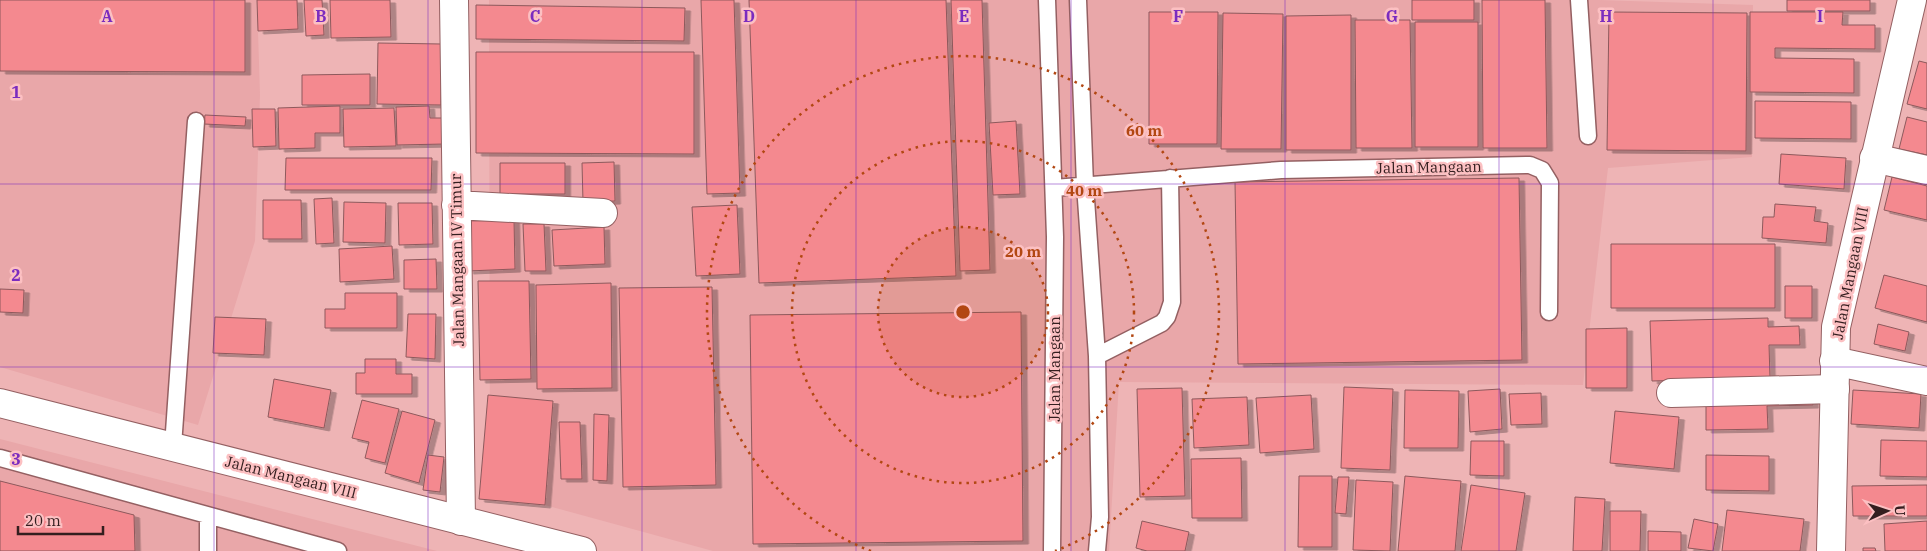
<svg xmlns="http://www.w3.org/2000/svg" width="1927" height="551" font-family="'IBM Plex Serif',serif">
  <style>
    .built { fill: #e9a7a9 }
    .building { fill: #f4898f; stroke: #8d595c; filter: url(#shadow) }
    .lines { fill: none; stroke-linecap: round; stroke-linejoin: round }
    .service-casing { stroke: #946062; stroke-width: 19 }
    .minor-casing { stroke: #946062; stroke-width: 30 }
    .tertiary-casing { stroke: #946062; stroke-width: 30 }
    .service { stroke: #fff; stroke-width: 16 }
    .minor { stroke: #fff; stroke-width: 28 }
    .tertiary { stroke: #fff; stroke-width: 28 }
    .grid { fill: none; stroke: #7b2cbf; stroke-width: 1; stroke-opacity: 0.55 }
    .ring { fill: none; stroke: #b24712; stroke-width: 2.5; stroke-dasharray: 2.5 5 }
    .labels { text-anchor: middle; dominant-baseline: central; stroke-width: 5; stroke-linejoin: round; paint-order: stroke }
    .street-label { font-size: 15px; fill: #341e1f; stroke: #fcc0c2 }
    .grid-label { font-size: 16px; text-anchor: middle; font-weight: bold; fill: #7b2cbf; stroke: #fcc0c2; stroke-width: 5; stroke-linejoin: round; paint-order: stroke }
    .centre { fill: #b24712; stroke: #fcc0c2; stroke-width: 2.5 }
    .ring-label { font-size: 15px; text-anchor: middle; font-weight: bold; fill: #b24712; stroke: #fcc0c2; stroke-width: 5; stroke-linejoin: round; paint-order: stroke }
  </style>
  <defs>
    <filter id="shadow"><feDropShadow dx="5.5" dy="3" stdDeviation="0" flood-color="#0004"/></filter>
  </defs>
  <rect width="100%" height="100%" fill="#eeb4b5"/>
  <path class="built" d="M0 0H257L260 95 255 241 198 425 0 367Z
    M489 0H1599L1753 5 1752 157 1608 168 1583 385 1119 382 1109 551H713L490 490Z
    M0 439 437 551H0Z"/>
  <path class="building" d="M0 0H245V72L0 71Z
    M257 0H297L298 29 258 31Z
    M304 0H322L324 35 306 36Z
    M330 0H390L391 37 331 38Z
    M701 0H734L740 193 707 194Z
    M749 0H946L956 276 759 283Z
    M951 0H982L990 270 960 271Z
    M1412 0H1474V20H1412Z
    M1482 0H1545L1547 148H1483Z
    M1787 0H1870V11H1787Z
    M476 5 685 8 684 41 476 39Z
    M1149 12H1218L1217 144H1149Z
    M1609 12 1747 13 1746 151 1607 150Z
    M1750 12H1843L1842 25H1875V49L1775 48V58L1854 59V93L1750 92Z
    M1223 13 1283 14 1281 149H1221Z
    M1351 15V150H1286V16Z
    M1355 20H1410L1412 148H1356Z
    M1415 22H1478V147H1415Z
    M378 43 442 44 441 105 377 104Z
    M476 52H694V154L476 153Z
    M1919 61 1927 63V109L1907 104Z
    M370 74V105H302V75Z
    M1755 101 1851 102V139L1755 138Z
    M340 106V133H315V148L279 149 278 108Z
    M429 106 430 118H444L445 144 397 145 396 107Z
    M394 108 396 146 344 147 343 109Z
    M252 109H275L276 146 253 147Z
    M205 115 246 117 245 126 204 124Z
    M1907 117 1927 122V155L1899 149Z
    M1016 121 1020 194 993 195 989 123Z
    M1781 154 1846 158 1844 189 1779 184Z
    M286 158H432L431 190H285Z
    M614 162 615 201 583 202 582 163Z
    M500 163H565V194H500Z
    M1892 177 1927 186V220L1884 210Z
    M1519 178 1522 360 1238 364 1235 182Z
    M332 198 334 243 316 244 314 199Z
    M263 200H301L302 239H263Z
    M344 202 386 203 385 243 343 242Z
    M398 203H432L433 244 399 245Z
    M1775 204 1816 207 1814 221 1828 223 1826 243 1762 238 1763 217H1774Z
    M737 205 740 274 696 276 692 207Z
    M514 220 515 269 468 271 467 221Z
    M523 224H544L546 271H525Z
    M604 227 605 264 554 266 552 230Z
    M1611 244H1775V308H1611Z
    M392 246 394 279 340 282 339 249Z
    M436 259 437 289H404V260Z
    M1884 275 1927 286V322L1875 308Z
    M478 281H529L531 379 480 380Z
    M611 283 612 388 537 389 536 285Z
    M1785 286H1812V318H1785Z
    M712 287 716 485 623 487 619 288Z
    M0 289 24 290 23 313 0 312Z
    M345 293H397V328H325V309H345Z
    M1021 312 1023 541 753 544 750 315Z
    M408 314H436L435 359 406 357Z
    M215 317 266 319 264 355 213 353Z
    M1768 318V327L1799 326 1800 345H1769L1770 378 1652 381 1650 321Z
    M1878 324 1909 332 1905 351 1874 344Z
    M1627 328V388H1586V329Z
    M365 359H396V374H412V394H356V373H365Z
    M274 379 331 390 324 428 268 417Z
    M1344 387 1393 389 1390 470 1341 468Z
    M1182 388 1185 496 1140 497 1137 389Z
    M1500 389 1502 429 1470 432 1468 391Z
    M1405 390 1459 391 1458 448H1404Z
    M1853 390 1921 394 1919 428 1851 424Z
    M1812 392 1813 405 1767 406 1768 429 1706 430V402Z
    M1541 393 1542 424 1511 425 1509 394Z
    M488 395 553 401 545 505 479 499Z
    M1311 395 1314 449 1260 453 1256 398Z
    M1247 397 1249 445 1194 448 1192 399Z
    M362 400 399 409 385 463 365 458 369 442 352 438Z
    M402 411 435 420 419 483 385 473Z
    M1615 411 1679 417 1674 469 1610 463Z
    M594 414 609 415 607 481 593 480Z
    M559 422H580L582 479H561Z
    M1881 440 1927 441V477L1880 476Z
    M1471 441H1504V476L1470 475Z
    M428 455 444 457 440 492 423 490Z
    M1706 455 1769 456V491L1706 490Z
    M1241 458 1242 518H1192L1191 459Z
    M1299 476H1332V547H1298Z
    M1405 476 1461 481 1455 551H1398Z
    M1338 477H1349L1346 514 1335 513Z
    M1356 480 1393 482 1390 551 1353 550Z
    M0 481 134 515 135 551H0Z
    M1471 485 1525 493 1516 551H1461Z
    M1927 485V516H1853L1852 486Z
    M1575 497 1605 499 1602 551H1573Z
    M1727 510 1804 519 1800 551H1722Z
    M1610 511H1641L1640 551H1610Z
    M1694 519 1718 524 1713 551 1688 548Z
    M1142 521 1189 532 1185 551H1147L1136 548Z
    M1927 521V551H1885L1884 524Z
    M1648 531 1681 532V551H1648Z
    M1863 548H1875L1876 551H1863Z"/>
  <g class="lines">
    <defs>
      <path id="service" d="M1047 0 1055 237 1052 551
        M1078 0 1085 185 1097 356 1100 517 1097 551
        M1579 0 1588 136
        M1054 188 1281 170 1530 165 1542 170 1550 183 1549 312
        M1097 356 1162 323 1167 317 1172 302 1170 178
        M173 446 196 121
        M0 458 338 551
        M208 517V551"/>
      <path id="minor" d="M454 0 461 521
        M1874 158 1927 170
        M456 205 603 213
        M1834 361 1927 381
        M1671 393 1835 389"/>
      <path id="tertiary" d="M0 403 582 551
        M1831 551 1836 327 1912 0"/>
    </defs>
    <use href="#service" class="service-casing"/>
    <use href="#minor" class="minor-casing"/>
    <use href="#tertiary" class="tertiary-casing"/>
    <use href="#service" class="service"/>
    <use href="#minor" class="minor"/>
    <use href="#tertiary" class="tertiary"/>
  </g>
  <path class="grid" d="M214 0V551M428 0V551M642 0V551M856 0V551M1071 0V551M1285 0V551M1499 0V551M1713 0V551M0 184H1927M0 367H1927"/>
  <circle cx="963" cy="312" r="85" fill="#b24712" fill-opacity=".12"/>
  <g class="ring">
    <circle cx="963" cy="312" r="85"/>
    <circle cx="963" cy="312" r="171"/>
    <path d="M871 551A256 256 0 1 1 1055 551"/>
  </g>
  <g class="labels">
    <g class="street-label">
      <text transform="translate(1429 167) rotate(-1)">Jalan Mangaan</text>
      <text transform="translate(457 260) rotate(-91)">Jalan Mangaan IV Timur</text>
      <text transform="translate(1850 273) rotate(-79)">Jalan Mangaan VIII</text>
      <text transform="translate(1054 369) rotate(-90)">Jalan Mangaan</text>
      <text transform="translate(291 477) rotate(14)">Jalan Mangaan VIII</text>
    </g>
  </g>
  <g class="grid-label">
    <text x="107" y="22">A</text>
    <text x="321" y="22">B</text>
    <text x="535" y="22">C</text>
    <text x="749" y="22">D</text>
    <text x="964" y="22">E</text>
    <text x="1178" y="22">F</text>
    <text x="1392" y="22">G</text>
    <text x="1606" y="22">H</text>
    <text x="1820" y="22">I</text>
    <text x="16" y="98">1</text>
    <text x="16" y="281">2</text>
    <text x="16" y="465">3</text>
  </g>
  <circle cx="963" cy="312" r="8" class="centre"/>
  <g class="ring-label">
    <text x="1144" y="136">60 m</text>
    <text x="1084" y="196">40 m</text>
    <text x="1023" y="257">20 m</text>
  </g>
  <g transform="translate(1887 511) rotate(87)" stroke="#fcc0c2" stroke-width="4" paint-order="stroke">
  <path d="M0-4L9 19L0 12L-9 19Z" fill="#341e1f"/>
  <text y="-8" font-size="14" font-weight="bold" text-anchor="middle" fill="#341e1f">U</text>
  </g>
  <path d="M18 526v8h85v-8" fill="none" stroke="#341e1f" stroke-width="2.5"/>
  <text x="25" y="526" font-size="15" fill="#341e1f" stroke="#fcc0c2" stroke-width="4" paint-order="stroke">20 m</text>
</svg>
